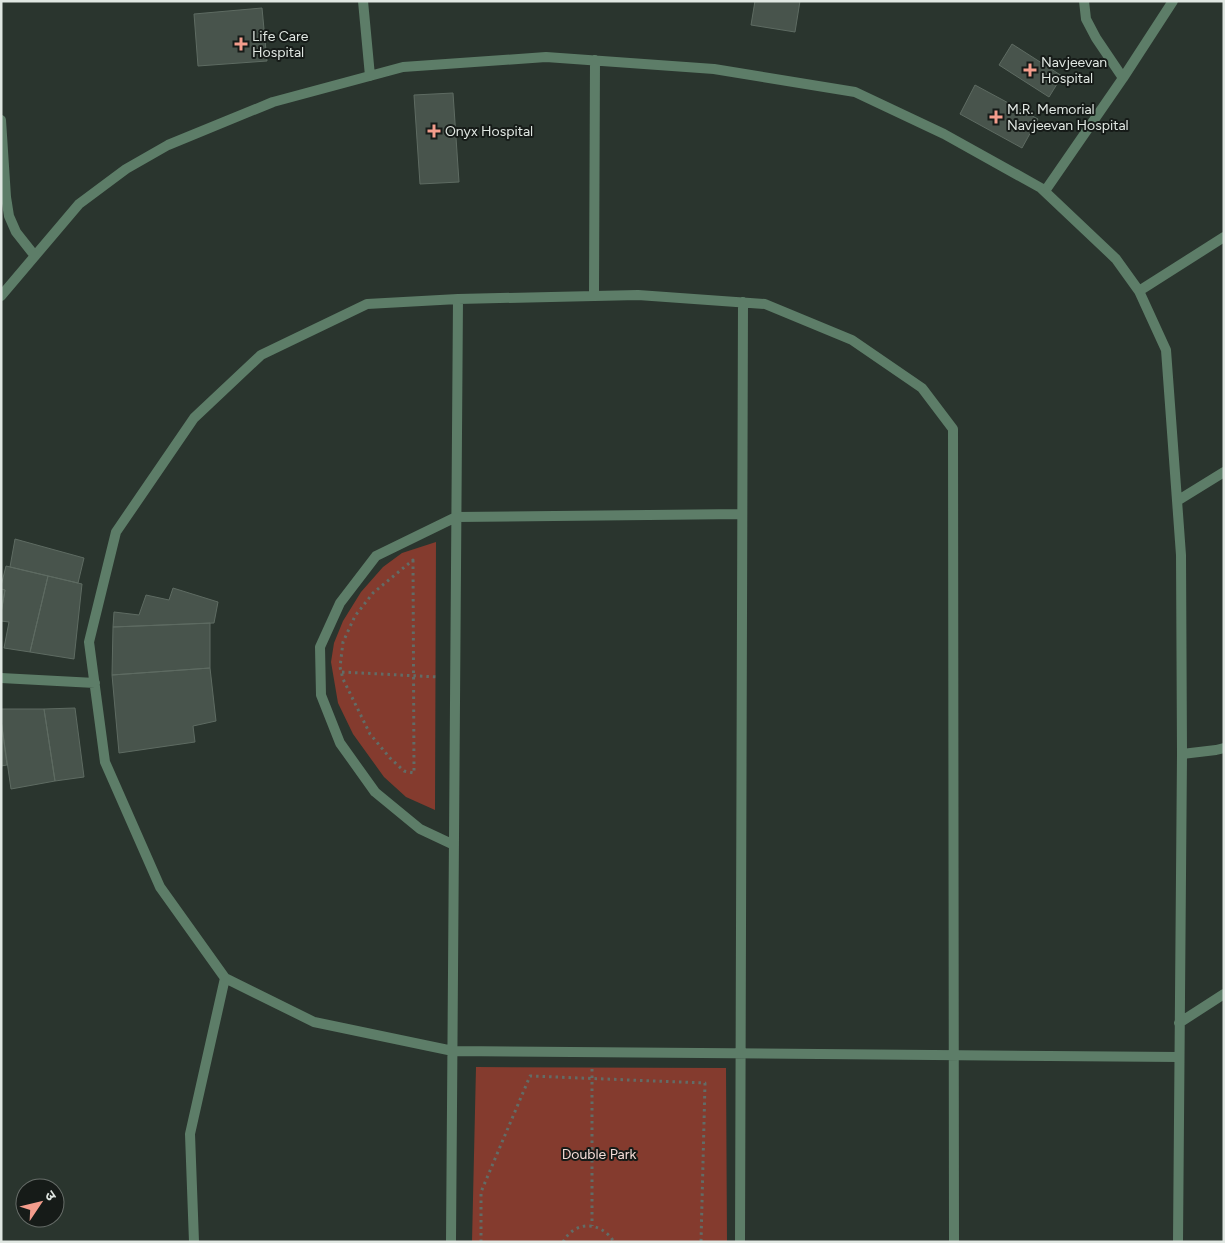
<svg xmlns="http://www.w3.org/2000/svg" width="1225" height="1243" font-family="Figtree,'Noto Sans Devanagari',sans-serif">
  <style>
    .green { fill: #843b2e }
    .building { fill: #48544c; stroke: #5e6b62 }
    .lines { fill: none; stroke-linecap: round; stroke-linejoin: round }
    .path { stroke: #626c66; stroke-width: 3; stroke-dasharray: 2.5 4; stroke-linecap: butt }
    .minor { stroke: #5d7d68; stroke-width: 10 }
    .poi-dot { fill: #f49d8c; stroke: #161b18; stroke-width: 2 }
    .labels { text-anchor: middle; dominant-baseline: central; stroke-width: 4; stroke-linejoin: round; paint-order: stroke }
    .poi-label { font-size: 14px; fill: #e0e7e2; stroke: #161b18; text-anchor: start }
    .park-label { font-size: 14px; fill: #f4dcd7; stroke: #161b18 }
  </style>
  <rect width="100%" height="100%" fill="#2a352e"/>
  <path class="green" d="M436 542 435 810 406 797 384 777 353 734 338 703 331 662 334 643 343 621 361 592 383 567 402 553Z
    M476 1067 726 1068 727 1242H472Z"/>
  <path class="building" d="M755 1H800L795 32 751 25Z
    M262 8 267 61 198 66 194 14Z
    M1012 44 1062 76 1049 97 999 65Z
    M975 85 1038 119 1022 148 960 114Z
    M453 93 459 182 420 184 414 95Z
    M15 539 84 558 78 583 10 567Z
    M6 566 48 576 30 652 4 648 9 622 1 621V613L5 590 1 589V586Z
    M48 576 82 584 74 659 30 652Z
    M173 588 218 602 214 623 113 627 114 612 139 615 146 595 169 600Z
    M1 589 5 590 1 613Z
    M210 623V668L112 675 113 627Z
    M210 668 216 721 193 726 195 742 119 753 112 675Z
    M75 708 84 777 55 781 44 709Z
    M1 709H44L55 781 11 789 1 720Z
    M1 720 7 765 1 766Z"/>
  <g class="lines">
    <path class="path" d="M413 560 414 773 404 771 390 758 370 734 343 679 340 667 343 642 355 616 373 593Z
      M342 672 438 677
      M592 1069V1226
      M481 1242V1192L530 1076 705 1083 701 1242
      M563 1242C575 1220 601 1221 614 1242"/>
    <path class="minor" d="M363 1 370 76
      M1084 1 1086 19 1096 38 1123 78
      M1 120 6 197 9 216 16 232 35 256
      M1045 191 1123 78 1173 1
      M1139 291 1224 237
      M594 295 595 60
      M1 296 79 204 126 169 168 145 273 102 403 67 546 57 714 69 855 92 944 134 1041 188 1116 259 1139 291 1166 350 1181 555 1182 754 1178 1242
      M1177 501 1224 472
      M1 678 95 683
      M1182 754 1216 750 1224 748
      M454 845 420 829 375 792 340 743 321 695 320 647 340 603 376 556 456 517 742 514
      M1179 1023 1224 994
      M194 1242 190 1134 225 978
      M451 1242 458 299
      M740 1242 743 302
      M954 1242 953 429 922 388 852 340 765 304 638 295 458 299 367 304 261 355 194 418 116 532 89 642 105 762 160 887 225 978 314 1022 453 1051 1179 1057"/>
  </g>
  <g class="poi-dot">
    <path d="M238.5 36.5h5v5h5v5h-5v5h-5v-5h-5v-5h5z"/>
    <path d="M1027.5 62.5h5v5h5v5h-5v5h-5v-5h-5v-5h5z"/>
    <path d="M993.5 109.5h5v5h5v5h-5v5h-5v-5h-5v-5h5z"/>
    <path d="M431.5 123.5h5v5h5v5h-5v5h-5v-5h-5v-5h5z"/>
  </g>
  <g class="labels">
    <g class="poi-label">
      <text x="252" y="36">Life Care<tspan x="252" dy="16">Hospital</tspan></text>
      <text x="1041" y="62">Navjeevan<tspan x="1041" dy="16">Hospital</tspan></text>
      <text x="1007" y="109">M.R. Memorial<tspan x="1007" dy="16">Navjeevan Hospital</tspan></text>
      <text x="445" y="131">Onyx Hospital</text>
    </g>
    <g class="park-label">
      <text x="599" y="1154">Double Park</text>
    </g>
  </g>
  <rect width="1225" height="1243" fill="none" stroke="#e0e7e2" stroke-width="5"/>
  <g transform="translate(40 1203) rotate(55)"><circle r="24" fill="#161b18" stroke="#676d69"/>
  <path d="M0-4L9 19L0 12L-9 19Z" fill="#f49d8c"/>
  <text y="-8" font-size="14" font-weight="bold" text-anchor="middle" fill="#e0e7e2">उ</text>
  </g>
</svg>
